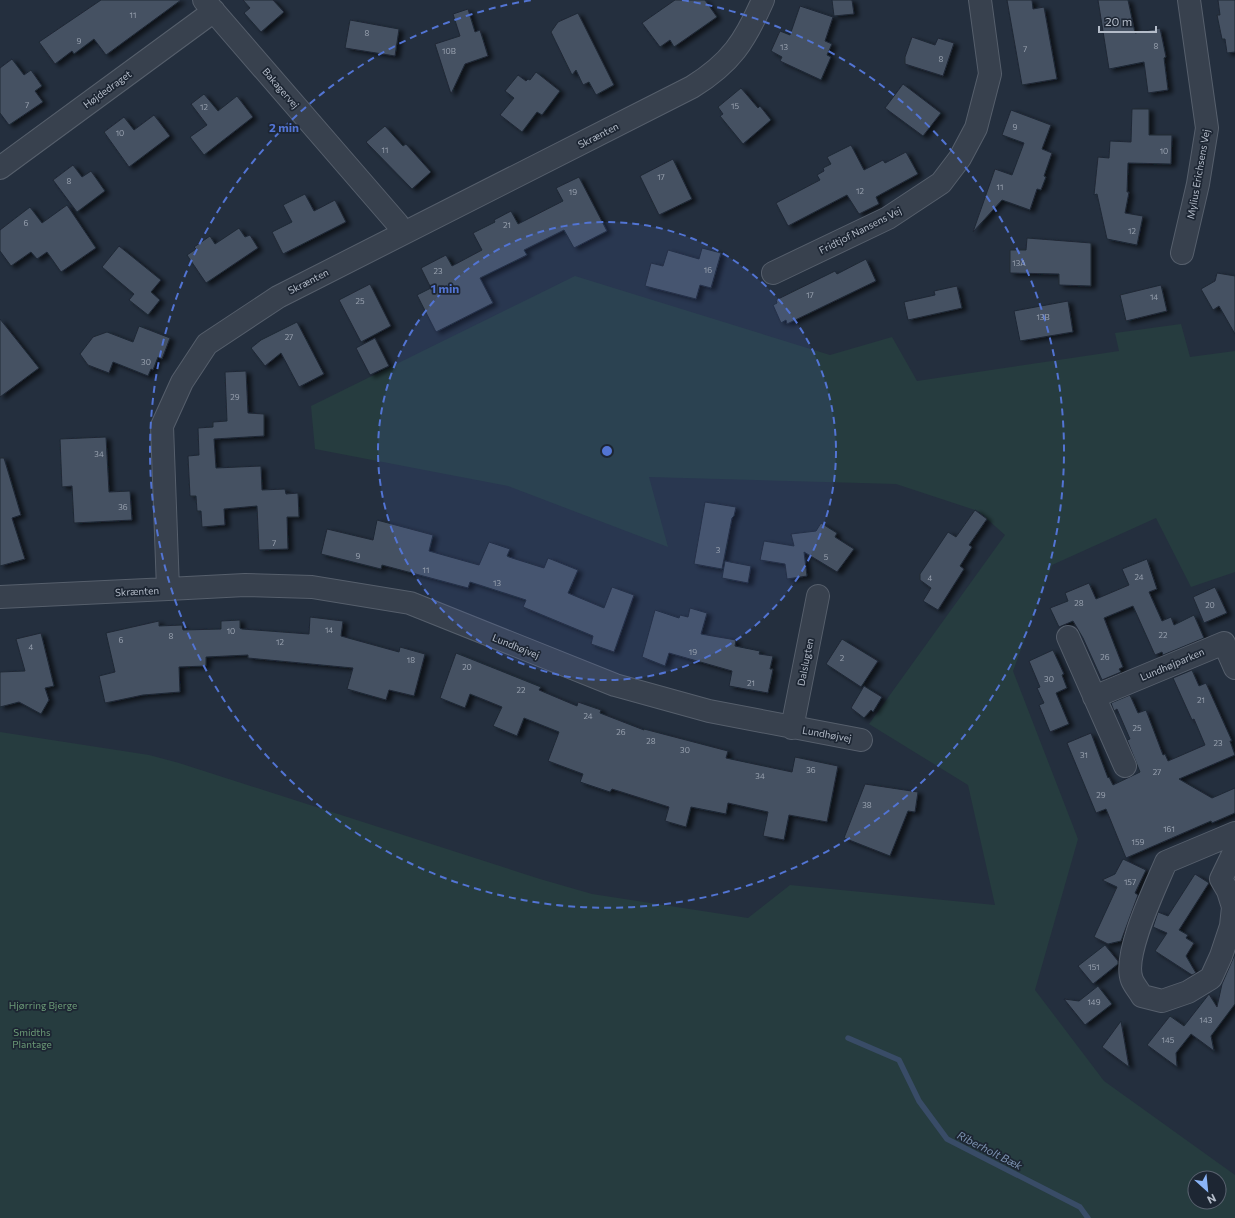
<svg xmlns="http://www.w3.org/2000/svg" width="1235" height="1218" font-family="Commissioner,sans-serif">
  <style>
    .green { fill: #263c3f; fill-rule: evenodd }
    .lines { fill: none; stroke-linecap: round; stroke-linejoin: round }
    .stream { stroke: #394c67; stroke-width: 5.5 }
    .building { fill: #455162; stroke: #1f2835; filter: url(#shadow) }
    .minor-casing { stroke: #565f6c; stroke-width: 24 }
    .minor { stroke: #38414e; stroke-width: 22 }
    .ring { fill: none; stroke: #5274d3; stroke-width: 2; stroke-dasharray: 7 5 }
    .labels { text-anchor: middle; dominant-baseline: central; stroke-width: 3.5; stroke-linejoin: round; paint-order: stroke }
    .number-label { font-size: 8px; fill: #98a1af }
    .street-label { font-size: 10px; fill: #b4bcc9; stroke: #1d2633 }
    .park-label { font-size: 10px; fill: #6b9a76; stroke: #1d2633 }
    .water-label { font-size: 11px; font-style: italic; fill: #7c92b1; stroke: #1d2633 }
    .centre { fill: #5274d3; stroke: #1d2633; stroke-width: 2 }
    .ring-label { font-size: 12px; text-anchor: middle; font-weight: bold; fill: #5274d3; stroke: #1d2633; stroke-width: 3.5; stroke-linejoin: round; paint-order: stroke }
  </style>
  <defs>
    <filter id="shadow"><feDropShadow dx="4.5" dy="2.5" stdDeviation="2" flood-color="#0009"/></filter>
  </defs>
  <rect width="100%" height="100%" fill="#242f3e"/>
  <path class="green" d="M575 276 830 355 892 337 917 381 1119 351 1115 333 1181 324 1190 357 1235 351V572L1191 587 1156 518 1052 565 1013 671 1078 839 1035 990 1104 1081 1235 1175V1218H0V732L149 755 179 763 540 879 592 894 748 918 790 885 995 905 968 785 869 724 1005 535 978 511 896 484 649 477 668 547 508 486 315 449 311 406ZM1195 1178H1219V1202H1195Z"/>
  <g class="lines">
    <path class="stream" d="M848 1038 899 1060 919 1101 947 1139 1080 1207 1088 1218"/>
  </g>
  <path class="building" d="M101 0H181L106 55 94 39 74 54 72 51 55 64 39 42Z
    M243 0H273L284 12 261 32 244 13 250 8Z
    M675 0H705L717 17 674 47 670 40 660 47 642 23Z
    M832 0H852L854 14 834 16Z
    M1007 0H1032L1033 9 1044 7 1057 79 1022 85Z
    M1098 0H1128L1135 33 1160 28 1166 57 1164 58 1168 90 1148 93 1144 62 1109 69Z
    M1218 0H1235V52L1227 53 1225 39H1222L1217 15H1220Z
    M800 6 833 17 825 41 832 44 827 55 831 57 821 80 780 61 782 57 771 51 780 31 790 35Z
    M468 9 475 32 480 30 488 56 465 64 451 94 435 44 460 36 453 14Z
    M578 13 614 85 596 95 589 82 583 85 576 70 572 75 551 32 558 22Z
    M350 20 399 29 395 56 345 48Z
    M912 37 935 45 938 38 954 43 943 76 905 64V57Z
    M12 59 24 75 31 70 42 86 35 91 43 102 9 125 0 113V68Z
    M536 72 560 91 542 115 537 112 522 132 500 115 514 98 505 91 518 75 526 81 528 79 530 80Z
    M903 84 941 113 923 136 885 108Z
    M741 88 758 108 760 106 771 120 743 144 720 116 723 114 718 107Z
    M204 94 218 111 237 96 253 117 204 155 190 137 207 125 191 104Z
    M1132 109H1149V135H1172L1171 164 1128 163 1127 192H1129L1125 213 1143 216 1137 245 1107 239 1097 194 1094 195 1098 157 1109 158 1110 141 1131 142Z
    M1011 110 1051 125 1042 149 1052 153 1044 176 1046 177 1041 190 1037 189 1030 210 1002 200 973 232 995 169 1012 175 1024 143 1002 135Z
    M154 115 170 136 129 167 104 132 124 117 134 130Z
    M385 126 403 146 406 144 431 172 412 189 366 142Z
    M851 145 864 170 883 160 885 163 906 152 918 174 876 197 879 204 859 214 847 195 788 226 776 203 820 180 817 175 824 171 823 168 831 164 827 157Z
    M673 159 692 199 659 215 640 176Z
    M73 165 82 177 91 171 105 191 77 212 53 180Z
    M579 177 607 231 574 248 564 230 524 250 527 255 480 278 493 303 436 332 417 295 431 288 421 268 446 255 452 266 482 250 473 233 495 222 494 220 511 211 518 224 563 201 556 188Z
    M305 194 314 211 335 200 346 222 283 254 272 232 292 222 283 205Z
    M67 205 96 248 61 272 47 252 37 259 31 252 11 266 0 251V230L30 207 42 223Z
    M239 228 245 237 250 235 258 248 206 283 187 255 196 249 194 247 210 236 215 244Z
    M1027 238 1091 243V286L1059 285V274L1010 273V250H1026Z
    M119 246 161 280 151 292 160 300 148 315 129 300 134 294 102 267Z
    M702 248 721 253 711 288 700 285 696 299 645 286 651 263 663 266 668 250 699 259Z
    M866 259 876 281 787 324 786 320 781 323 773 305 777 303 776 300 835 271 837 274Z
    M1217 273 1235 276V334L1219 306 1213 310 1201 289 1215 281Z
    M370 284 391 326 361 342 339 300Z
    M1161 285 1167 311 1126 321 1120 295Z
    M957 286 962 308 908 320 904 302 935 295 934 291Z
    M1068 301 1073 332 1020 341 1014 311Z
    M0 319 39 368 0 397Z
    M297 322 324 374 299 387 281 353 265 366 251 348 261 340Z
    M139 326 170 338 162 359 158 357 153 370 151 369 148 376 113 362 109 373 88 365 80 354 93 337 107 332 133 342Z
    M375 338 389 366 370 375 356 348Z
    M246 371 248 413 264 414V436L214 439 216 468 261 466 262 490 285 489 286 494 298 493 299 517H287L288 549 259 550 257 506 224 509 225 525 202 527 201 511H197L196 496H190L188 456 199 455 198 428 213 427V422L227 421 225 372Z
    M106 437 109 492 130 491 132 520 74 523 72 486 62 487 60 439Z
    M0 458H4L21 515 12 518 25 559 0 566Z
    M705 502 736 507 734 516 732 518 722 569 694 564Z
    M975 510 987 519 969 545 972 547 960 566 964 569 938 610 923 601 931 588 920 580V574L948 532 956 537Z
    M377 520 433 535 429 551 479 565 489 542 510 549 507 556 509 557 544 568 548 558 578 570 568 593 604 608 612 587 634 595 614 652 591 644 593 636 523 607 526 600 470 582 468 588 382 565 381 569 321 554 327 529 373 540Z
    M821 523 837 533 835 537 854 549 837 572 804 552 807 576 787 579 785 564 760 560 764 541 794 546 791 534 816 531Z
    M1147 559 1157 589 1149 592 1162 621 1171 617 1174 625 1194 615 1204 638 1163 655 1162 652 1155 655 1133 606 1104 618 1123 667 1119 669 1121 672 1102 680 1083 638 1073 621 1059 627 1050 608 1068 601 1065 593 1089 583 1096 599 1129 585 1122 569Z
    M725 561 751 566 748 583 722 578Z
    M1215 587 1227 613 1204 623 1193 597Z
    M690 608 707 613 701 634 736 640 735 646 760 651 759 654 773 656 770 669H773L768 693 729 686 732 671 669 653 665 666 642 657 655 610 679 618 680 615 688 617Z
    M310 617 343 621 341 636 399 652 400 647 425 654 414 696 389 690 386 700 347 689 353 668 248 658V655L206 657V666L179 667 180 692 143 695 105 703 99 676 115 672 106 633 159 621V626L182 625 183 630 221 629V621L240 620V628L242 629 309 634Z
    M41 633 54 686 45 688 49 700 41 714 19 702 0 707V672L25 671 16 639Z
    M842 639 878 661 861 687 826 664Z
    M1053 650 1064 674 1062 675 1067 688 1056 693 1069 724 1050 732 1039 705 1044 703 1037 688 1040 687 1029 661Z
    M456 653 541 687 539 690 577 706 578 702 601 710 600 713 644 730V729L728 751 726 758 792 772 795 757 838 766 827 822 789 815 784 840 763 836 768 812 728 803 726 814 691 807 686 827 665 821 669 807 612 789 610 792 580 782 583 774 548 761 559 732 524 718 517 736 493 726 502 707 470 694 465 708 440 698Z
    M1192 670 1199 686 1206 683 1232 741H1230L1235 755 1179 779 1212 798 1235 788V813L1212 823 1211 821 1126 858 1106 809 1096 813 1067 743 1091 733 1108 778 1109 777 1113 785 1140 772 1127 740 1130 739 1117 709 1114 711 1111 703 1130 695 1138 713 1146 710 1163 755 1165 754 1168 761 1205 745 1194 719 1192 720 1173 678Z
    M864 686 882 697 873 712 871 710 864 718 851 708Z
    M865 784 918 792 915 812 908 811 890 856 844 838Z
    M1123 859 1146 870 1135 893 1138 895 1121 941 1108 944 1094 937 1117 887 1102 880 1115 874Z
    M1195 874 1209 883 1179 930 1188 935 1186 938 1194 943 1186 956 1196 973 1192 975 1155 951 1167 933 1153 927 1158 912 1168 916Z
    M1105 945 1118 961V964L1093 984 1078 966Z
    M1235 954V1004L1211 1036 1214 1051 1191 1034 1176 1053 1177 1067 1147 1045 1170 1016 1184 1026 1209 994 1217 1007 1222 984Z
    M1098 986 1112 1004 1085 1025 1064 999 1079 1001Z
    M1121 1021 1129 1067 1102 1047Z"/>
  <g class="lines">
    <defs>
      <path id="minor" d="M204 0 397 223 404 233
        M0 168 214 11
        M1182 253 1198 184 1207 128 1189 0
        M773 273 888 218 941 183 960 158 976 128 990 74 980 0
        M168 589 245 585 312 587 410 603 615 685 709 711 861 740
        M0 597 168 589 162 426 182 382 207 344 278 297 692 87C731 63 745 41 763 0
        M1068 637 1125 766
        M1094 697 1224 643 1235 668
        M792 728 818 596
        M1235 833 1166 862C1156 886 1122 955 1132 980 1134 985 1139 991 1142 996L1162 1001 1188 992 1211 978 1221 956 1231 926 1233 907 1228 891 1221 879 1235 850"/>
    </defs>
    <use href="#minor" class="minor-casing"/>
    <use href="#minor" class="minor"/>
  </g>
  <circle cx="607" cy="451" r="229" fill="#5274d3" fill-opacity=".12"/>
  <g class="ring">
    <circle cx="607" cy="451" r="229"/>
    <path d="M682 0A457 457 0 1 1 532 0"/>
  </g>
  <g class="labels">
    <g class="number-label">
      <text x="133" y="15">11</text>
      <text x="367" y="33">8</text>
      <text x="79" y="41">9</text>
      <text x="1156" y="46">8</text>
      <text x="784" y="47">13</text>
      <text x="1025" y="49">7</text>
      <text x="449" y="51">10B</text>
      <text x="941" y="59">8</text>
      <text x="27" y="105">7</text>
      <text x="735" y="106">15</text>
      <text x="204" y="107">12</text>
      <text x="1015" y="127">9</text>
      <text x="120" y="133">10</text>
      <text x="385" y="150">11</text>
      <text x="1164" y="151">10</text>
      <text x="661" y="177">17</text>
      <text x="69" y="181">8</text>
      <text x="1000" y="187">11</text>
      <text x="860" y="191">12</text>
      <text x="573" y="192">19</text>
      <text x="26" y="223">6</text>
      <text x="507" y="225">21</text>
      <text x="1132" y="231">12</text>
      <text x="1019" y="263">13A</text>
      <text x="708" y="270">16</text>
      <text x="438" y="271">23</text>
      <text x="810" y="295">17</text>
      <text x="1154" y="297">14</text>
      <text x="360" y="301">25</text>
      <text x="1043" y="317">13B</text>
      <text x="289" y="337">27</text>
      <text x="146" y="362">30</text>
      <text x="235" y="397">29</text>
      <text x="99" y="454">34</text>
      <text x="123" y="507">36</text>
      <text x="274" y="543">7</text>
      <text x="718" y="550">3</text>
      <text x="358" y="556">9</text>
      <text x="826" y="557">5</text>
      <text x="426" y="570">11</text>
      <text x="1139" y="577">24</text>
      <text x="930" y="578">4</text>
      <text x="497" y="583">13</text>
      <text x="1079" y="603">28</text>
      <text x="1210" y="605">20</text>
      <text x="329" y="630">14</text>
      <text x="231" y="631">10</text>
      <text x="1163" y="635">22</text>
      <text x="171" y="636">8</text>
      <text x="121" y="640">6</text>
      <text x="280" y="642">12</text>
      <text x="31" y="647">4</text>
      <text x="693" y="652">19</text>
      <text x="1105" y="657">26</text>
      <text x="842" y="658">2</text>
      <text x="411" y="660">18</text>
      <text x="467" y="667">20</text>
      <text x="1049" y="679">30</text>
      <text x="751" y="683">21</text>
      <text x="521" y="690">22</text>
      <text x="1201" y="700">21</text>
      <text x="588" y="716">24</text>
      <text x="1137" y="728">25</text>
      <text x="621" y="732">26</text>
      <text x="651" y="741">28</text>
      <text x="1218" y="743">23</text>
      <text x="685" y="750">30</text>
      <text x="1084" y="755">31</text>
      <text x="811" y="770">36</text>
      <text x="1157" y="772">27</text>
      <text x="760" y="776">34</text>
      <text x="1101" y="795">29</text>
      <text x="867" y="805">38</text>
      <text x="1169" y="829">161</text>
      <text x="1138" y="842">159</text>
      <text x="1130" y="882">157</text>
      <text x="1094" y="967">151</text>
      <text x="1094" y="1002">149</text>
      <text x="1206" y="1020">143</text>
      <text x="1168" y="1040">145</text>
    </g>
    <g class="street-label">
      <text transform="translate(281 88) rotate(49)">Bakagervej</text>
      <text transform="translate(107 89) rotate(-36)">Højdedraget</text>
      <text transform="translate(598 135) rotate(-27)">Skrænten</text>
      <text transform="translate(1198 174) rotate(-80)">Mylius Erichsens Vej</text>
      <text transform="translate(860 230) rotate(-27)">Fridtjof Nansens Vej</text>
      <text transform="translate(308 281) rotate(-27)">Skrænten</text>
      <text transform="translate(137 591) rotate(-3)">Skrænten</text>
      <text transform="translate(516 646) rotate(22)">Lundhøjvej</text>
      <text transform="translate(805 662) rotate(-79)">Dalslugten</text>
      <text transform="translate(1172 664) rotate(-23)">Lundhøjparken</text>
      <text transform="translate(827 734) rotate(10)">Lundhøjvej</text>
    </g>
    <g class="park-label">
      <text x="43" y="1005">Hjørring Bjerge</text>
      <text x="32" y="1032">Smidths<tspan x="32" dy="12">Plantage</tspan></text>
    </g>
    <g class="water-label">
      <text transform="translate(990 1150) rotate(27)">Riberholt Bæk</text>
    </g>
  </g>
  <circle cx="607" cy="451" r="6" class="centre"/>
  <g class="ring-label">
    <text x="284" y="132">2 min</text>
    <text x="445" y="293">1 min</text>
  </g>
  <g transform="translate(1207 1190) rotate(153)"><circle r="19" fill="#1d2633" stroke="#59626f"/>
  <path d="M0-3L7 15L0 10L-7 15Z" fill="#8ab4f8"/>
  <text y="-6" font-size="11" font-weight="bold" text-anchor="middle" fill="#b4bcc9">N</text>
  </g>
  <path d="M1099 26v6h57v-6" fill="none" stroke="#b4bcc9" stroke-width="2"/>
  <text x="1105" y="26" font-size="12" fill="#b4bcc9" stroke="#1d2633" stroke-width="3" paint-order="stroke">20 m</text>
</svg>
